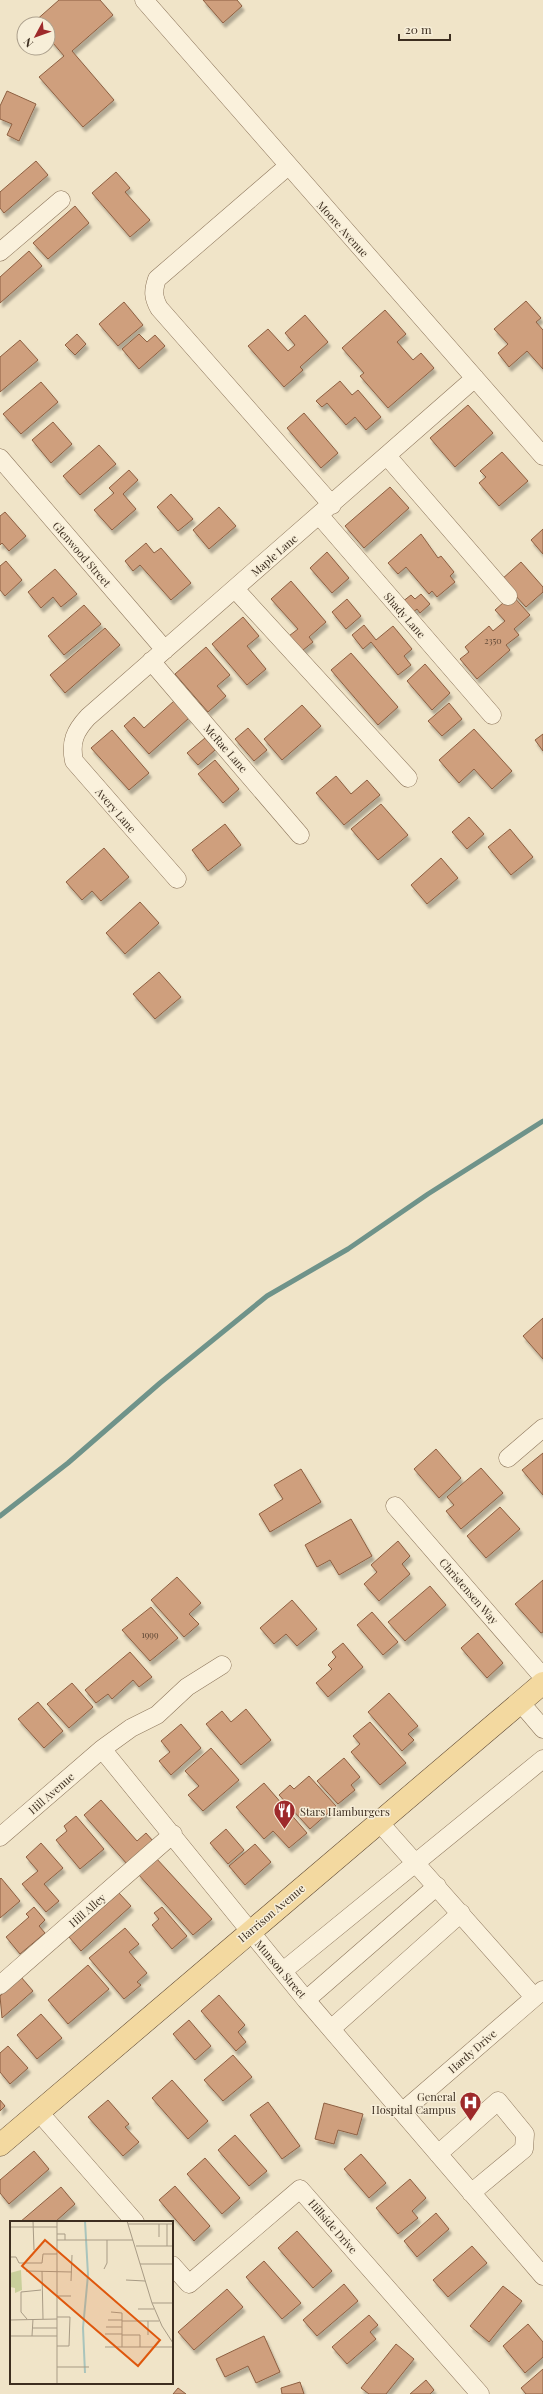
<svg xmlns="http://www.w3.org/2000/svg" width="543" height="2394" font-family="'Playfair Display',serif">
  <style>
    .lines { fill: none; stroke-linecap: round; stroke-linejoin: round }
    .stream { stroke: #6f938a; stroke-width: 5 }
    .building { fill: #cf9f7d; stroke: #8d5f41; filter: url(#shadow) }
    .minor-casing { stroke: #8d765c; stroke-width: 19 }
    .major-casing { stroke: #5b4430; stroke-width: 23 }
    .minor { stroke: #faf1dc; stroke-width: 18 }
    .major { stroke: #f3d9a0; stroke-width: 22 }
    .labels { text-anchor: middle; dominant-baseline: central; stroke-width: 3; stroke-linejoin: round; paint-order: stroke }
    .number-label { font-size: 9px; fill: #624a37 }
    .street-label { font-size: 11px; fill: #3d2e20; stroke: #f7eed8 }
    .poi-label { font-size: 11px; fill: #3d2e20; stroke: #f7eed8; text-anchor: start }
    .inset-river { fill: none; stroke: #a9c4bc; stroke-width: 2 }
    .inset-road { fill: none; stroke: #a89b85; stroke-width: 1 }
    .view { fill: #df570d; fill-opacity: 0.15; stroke: #df570d; stroke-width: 2 }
    .inset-edge { fill: none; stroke: #3d2e20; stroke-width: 2 }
  </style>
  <defs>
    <filter id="shadow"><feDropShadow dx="2.5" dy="4.5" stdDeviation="1" flood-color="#0004"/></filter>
  </defs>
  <rect width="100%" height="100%" fill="#f0e4c8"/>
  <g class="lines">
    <path class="stream" d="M0 1516 68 1463 160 1383 267 1296 348 1249 428 1194 543 1121"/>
  </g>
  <path class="building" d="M59 0H100L113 15 72 51 114 100 83 127 39 77 64 56 48 37V24H36L34 22Z
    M203 0H237L242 6 223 23Z
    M7 91 36 104 19 141 7 135 12 124 0 119V106Z
    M36 161 48 175 4 213 0 208V192Z
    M116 172 130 188 125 192 150 220 130 237 92 193Z
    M75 206 89 223 48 259 33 243Z
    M29 251 42 266 0 303V277Z
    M526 301 541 318 536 322 543 330V369L527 351 509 367 498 353 508 344 494 329Z
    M124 302 143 325 118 346 99 324Z
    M385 310 406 334 397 342 413 360 421 353 434 368 388 408 360 376 364 373 342 348Z
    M305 315 328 342 300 367 303 370 284 387 248 346 268 329 288 351 295 345 285 333Z
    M77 334 86 344 75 355 65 345Z
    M139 334 147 342 155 335 165 346 139 369 122 349Z
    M20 340 38 360 0 392V357Z
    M340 381 352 395 358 390 381 417 366 430 355 417 346 425 327 403 322 407 316 401Z
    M41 382 58 402 21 434 3 414Z
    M468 405 493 433 455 467 430 438Z
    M304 413 338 453 321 468 287 428Z
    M53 422 72 444 51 463 32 440Z
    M99 445 116 464 80 495 63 476Z
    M502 452 528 481 499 506 479 483 486 477 480 471Z
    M129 470 138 480 123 494 136 509 112 530 94 510 114 493 109 488Z
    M390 487 409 508 364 548 345 526Z
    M171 494 193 519 178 531 157 507Z
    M219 507 236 526 209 549 193 530Z
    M5 512 26 536 9 551 2 543 0 545V516Z
    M543 529V554L531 540Z
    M421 534 438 558 441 556 454 572 450 576 455 582 437 597 432 591 429 594 406 567 398 574 388 563Z
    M146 543 154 553 161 548 191 583 171 600 140 565 133 571 125 561Z
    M327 552 349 578 332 593 310 568Z
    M6 561 22 580 5 596 0 590V566Z
    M521 562 543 587V592L526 607 501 580Z
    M55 569 77 594 61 607 53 597 41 608 28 592Z
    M291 581 326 622 309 637 313 642 298 654 285 639 298 629 271 599Z
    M421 594 430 604 420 613 417 609 412 613 402 602 411 595 415 599Z
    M512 595 530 615 514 629 519 635 506 645 510 650 477 679 460 659 469 652 465 647 489 626 493 631 505 621 495 610Z
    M347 599 361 616 346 629 332 612Z
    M84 605 101 624 64 655 48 636Z
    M243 617 259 636 247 646 266 669 247 685 212 644Z
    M364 625 376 640 393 626 412 649 404 656 411 665 398 675 371 642 363 649 352 635Z
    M105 628 120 645 65 693 50 675Z
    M206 647 230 675 217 686 226 696 208 712 175 674Z
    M351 653 398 707 378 725 331 670Z
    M425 664 450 693 432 710 407 681Z
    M174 701 189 718 149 754 124 726 134 717 144 728Z
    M449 703 462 719 442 736 428 721Z
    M302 705 321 726 282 760 264 739Z
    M248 728 267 750 254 761 235 739Z
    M474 729 512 771 492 789 474 769 459 783 439 760Z
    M112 730 149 773 129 790 91 748Z
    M543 734V751L535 740Z
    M205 738 215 750 198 765 187 753Z
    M215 760 239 789 223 803 198 774Z
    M336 776 351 794 367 780 380 795 344 825 316 793Z
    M381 804 408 835 378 860 351 829Z
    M469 817 484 834 467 849 452 832Z
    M225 824 241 845 208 871 192 850Z
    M510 829 533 857 511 875 488 847Z
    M104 848 129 877 101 901 92 891 82 900 66 882Z
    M441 858 458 878 427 904 411 885Z
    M140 902 159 923 125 954 106 933Z
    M159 972 181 997 155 1019 133 994Z
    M543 1318V1359L523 1336Z
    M436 1449 461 1478 439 1498 414 1469Z
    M543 1453V1495L522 1470Z
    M481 1468 503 1493 461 1529 446 1511 454 1505 447 1497Z
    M301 1469 321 1502 270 1532 259 1514 283 1499 274 1485Z
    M500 1507 520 1529 486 1558 467 1536Z
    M351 1519 372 1556 339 1575 330 1560 317 1567 305 1545Z
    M398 1541 410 1556 402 1564 410 1574 379 1601 364 1584 377 1572 371 1565Z
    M177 1577 201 1603 189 1614 199 1624 184 1637 151 1600Z
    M543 1580V1632L541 1633 515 1604Z
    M430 1586 446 1605 405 1641 388 1622Z
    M292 1600 317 1629 297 1646 286 1634 274 1644 260 1628Z
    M151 1607 178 1638 150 1661 122 1630Z
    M372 1612 398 1642 383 1655 357 1625Z
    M478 1633 503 1663 487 1678 461 1648Z
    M343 1643 363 1667 328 1697 316 1683 332 1669 328 1665 336 1657 332 1652Z
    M130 1652 152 1677 139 1687 133 1680 112 1699 108 1694 96 1703 85 1690Z
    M72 1683 93 1707 69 1728 47 1704Z
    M389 1693 418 1726 408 1734 414 1740 402 1751 368 1712Z
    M38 1702 63 1731 44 1748 18 1719Z
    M246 1709 271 1740 241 1765 206 1724 222 1711 231 1722Z
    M370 1722 406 1763 380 1785 351 1752 360 1744 353 1736Z
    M181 1724 201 1748 171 1775 159 1761 170 1752 161 1741Z
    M211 1748 239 1780 203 1811 188 1795 199 1786 185 1771Z
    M344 1758 360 1777 351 1785 355 1790 338 1804 317 1781Z
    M309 1776 336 1806 310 1829 279 1795 290 1785 294 1789Z
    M264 1783 307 1833 289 1848 273 1831 264 1839 236 1807Z
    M101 1800 137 1841 146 1833 153 1841 127 1864 84 1815Z
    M76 1816 104 1849 80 1869 56 1840 67 1831 64 1826Z
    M226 1829 244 1850 228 1864 210 1843Z
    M41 1843 63 1868 44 1884 59 1901 46 1912 22 1884 38 1871 26 1857Z
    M255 1844 271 1862 245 1885 229 1866Z
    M156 1858 212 1919 193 1935 138 1874Z
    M1 1878 20 1901 0 1918V1879Z
    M119 1893 131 1906 81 1951 69 1937Z
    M34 1907 45 1920 39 1926 45 1933 20 1954 6 1937 29 1917 26 1914Z
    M162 1907 187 1936 172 1949 152 1925 159 1919 154 1913Z
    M125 1928 139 1944 129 1952 147 1973 137 1982 141 1985 124 1999 89 1958Z
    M88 1965 109 1989 68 2024 48 2000Z
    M21 1977 33 1991 2 2018 0 1996Z
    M219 1995 245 2025 238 2032 246 2042 236 2051 201 2011Z
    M41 2014 62 2038 37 2059 17 2035Z
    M189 2020 211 2046 195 2060 173 2034Z
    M8 2046 28 2068 10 2084 0 2072V2053Z
    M233 2055 252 2077 223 2101 204 2080Z
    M172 2080 208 2121 188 2139 152 2098Z
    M0 2100 5 2106 0 2111Z
    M108 2100 129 2124 125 2127 139 2142 123 2156 88 2117Z
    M268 2102 300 2146 282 2159 250 2115Z
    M324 2103 363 2114 357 2135 338 2130 334 2144 315 2139Z
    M235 2135 267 2171 249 2186 218 2150Z
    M34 2151 49 2169 9 2204 0 2193V2180Z
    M361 2154 386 2183 369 2198 344 2169Z
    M205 2158 240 2198 222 2214 187 2174Z
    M410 2179 426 2198 412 2211 418 2218 398 2234 376 2208Z
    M175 2186 210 2226 194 2241 159 2200Z
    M61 2187 75 2204 55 2222H20Z
    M436 2213 449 2229 417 2257 404 2241Z
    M297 2231 332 2271 313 2288 278 2248Z
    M472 2246 487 2263 448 2297 433 2280Z
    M264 2261 301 2303 282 2319 246 2277Z
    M344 2284 358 2301 317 2336 303 2320Z
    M503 2286 522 2301 489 2342 470 2326Z
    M227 2289 243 2307 194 2350 178 2332Z
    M369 2315 378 2325 370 2332 376 2339 347 2364 332 2347Z
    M528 2324 543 2342V2357L525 2373 503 2346Z
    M264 2336 280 2372 256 2383 248 2366 225 2377 216 2359Z
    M396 2344 414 2359 386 2394H369L361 2388Z
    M543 2369V2394H526L521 2388Z
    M426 2380 434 2390 430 2394H410Z
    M300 2382 304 2394H282L281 2388Z
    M178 2388 186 2394H173Z"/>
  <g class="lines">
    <defs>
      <path id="minor" d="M144 0 543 456
        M288 166 157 279C153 291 153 297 159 308L332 505
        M0 252 61 200
        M387 456 508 596
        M0 458 165 650
        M319 515 492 715
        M235 589 408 778
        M151 661 300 835
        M177 879 74 761C70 742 75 731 88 717L475 378
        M508 1458 543 1428
        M395 1506 543 1677
        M520 1702 543 1729
        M102 1749 306 2000 543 2276
        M379 1822 534 1997
        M0 1837 102 1749 131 1728 157 1715 187 1687 222 1665
        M283 1971 543 1759
        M0 1985 173 1834
        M306 2000 437 1886
        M331 2029 461 1913
        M38 2111 135 2222
        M402 2112 543 1990
        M438 2154 498 2101 525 2134 524 2149 471 2193
        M172 2265 189 2284 300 2189 480 2394"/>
      <path id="major" d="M0 2145 543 1683"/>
    </defs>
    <use href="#minor" class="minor-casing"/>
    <use href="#major" class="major-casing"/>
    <use href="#minor" class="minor"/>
    <use href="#major" class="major"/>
  </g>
  <defs>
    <symbol id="restaurant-pin" viewBox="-11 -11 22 30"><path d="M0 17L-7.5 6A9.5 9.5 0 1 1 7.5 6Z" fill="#9e2a2b" stroke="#f7eed8"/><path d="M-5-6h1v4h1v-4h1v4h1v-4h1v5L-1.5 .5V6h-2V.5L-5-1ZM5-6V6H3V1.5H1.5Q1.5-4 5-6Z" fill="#fff"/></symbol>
    <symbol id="hospital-pin" viewBox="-11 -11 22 30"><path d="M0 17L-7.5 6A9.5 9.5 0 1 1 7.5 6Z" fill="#9e2a2b" stroke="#f7eed8"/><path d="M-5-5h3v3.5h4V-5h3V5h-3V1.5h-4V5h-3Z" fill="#fff"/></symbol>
  </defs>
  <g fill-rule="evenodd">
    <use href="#restaurant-pin" x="272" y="1798" width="25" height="34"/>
    <use href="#hospital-pin" x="458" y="2090" width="25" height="34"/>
  </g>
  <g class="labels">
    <g class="number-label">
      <text x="493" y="640">2350</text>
      <text x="150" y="1634">1999</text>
    </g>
    <g class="street-label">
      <text transform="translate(343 229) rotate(48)">Moore Avenue</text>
      <text transform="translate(82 554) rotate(49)">Glenwood Street</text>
      <text transform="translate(274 555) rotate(-41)">Maple Lane</text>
      <text transform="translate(405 615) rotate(49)">Shady Lane</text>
      <text transform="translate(226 748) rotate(49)">McRae Lane</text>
      <text transform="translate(116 810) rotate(49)">Avery Lane</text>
      <text transform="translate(469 1591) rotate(49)">Christensen Way</text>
      <text transform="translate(51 1793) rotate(-41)">Hill Avenue</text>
      <text transform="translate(87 1910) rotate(-41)">Hill Alley</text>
      <text transform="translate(271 1913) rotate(-40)">Harrison Avenue</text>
      <text transform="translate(281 1969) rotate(50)">Munson Street</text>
      <text transform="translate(472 2051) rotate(-41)">Hardy Drive</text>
      <text transform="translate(333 2226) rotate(49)">Hillside Drive</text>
    </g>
    <g class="poi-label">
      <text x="300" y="1811">Stars Hamburgers</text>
      <text x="456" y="2096" text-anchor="end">General<tspan x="456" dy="13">Hospital Campus</tspan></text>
    </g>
  </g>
  <g transform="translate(10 2221)">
    <rect width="163" height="163" fill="#f0e4c8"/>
    <path d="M11 49 12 69 5 72V67L0 66V52Z" fill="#c9cf9b"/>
    <path class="inset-river" d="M75 0 78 54 73 107 75 152"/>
    <path class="inset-road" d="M23 0 24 29M117 0 142 82 152 105 163 122M118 3H163M0 6H47M47 13H55V19M149 16V3M47 19H123M126 25H163M157 25V3M0 36H6L9 42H32L33 33H47M130 43H163M94 48 97 42V19M16 50 62 51M32 50 33 98M116 59 135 60M61 60 62 34M47 75H61M142 82H163M128 88H144M101 91 112 92V126M47 96H60L59 125H47M17 98 11 91V71L31 69M0 99 47 98M98 99H112M112 100H149M96 106H112M23 107H47M95 113H112M112 114H130V126M138 114V100M0 115H47M22 115 23 98M95 126H163M47 146H79M47 163V0"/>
    <path class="view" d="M35 19 150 119 128 145 12 45Z"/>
    <rect width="163" height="163" class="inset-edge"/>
  </g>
  <g transform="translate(36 36) rotate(229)"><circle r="19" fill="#f7eed8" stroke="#ada18e"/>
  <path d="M0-3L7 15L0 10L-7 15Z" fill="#9e2a2b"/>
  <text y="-6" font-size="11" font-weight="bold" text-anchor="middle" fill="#3d2e20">N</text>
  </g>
  <path d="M399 34v6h51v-6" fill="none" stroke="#3d2e20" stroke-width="2"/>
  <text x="405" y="34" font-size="12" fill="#3d2e20" stroke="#f7eed8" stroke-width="3" paint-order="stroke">20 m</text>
</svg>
